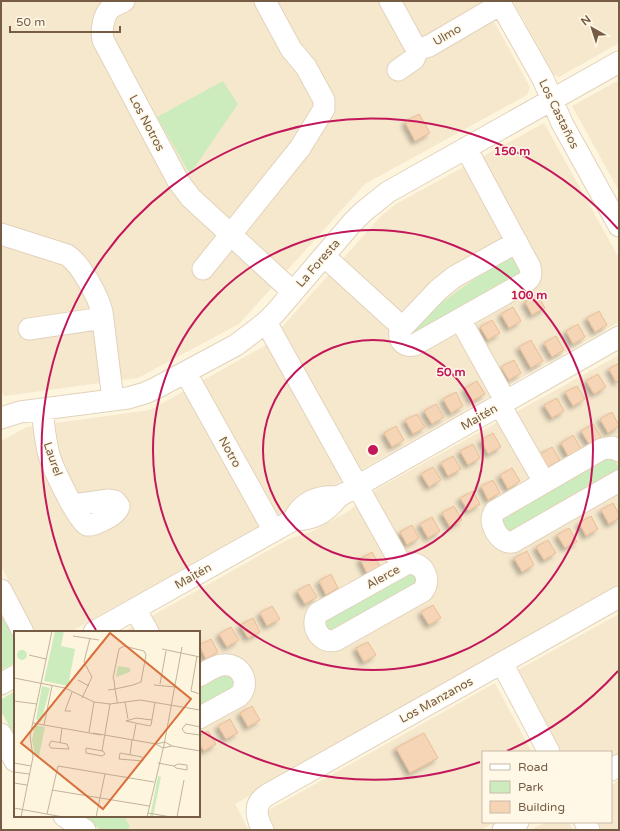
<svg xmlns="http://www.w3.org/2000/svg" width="620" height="831" font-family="'Varela Round',sans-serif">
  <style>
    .residential { fill: #f6e8cd }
    .green { fill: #ccecbd }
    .building { fill: #f5d5b5; stroke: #e9bd94; filter: url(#shadow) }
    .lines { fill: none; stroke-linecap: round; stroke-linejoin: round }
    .minor-casing { stroke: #e2d2bb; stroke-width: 23 }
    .minor { stroke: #fff; stroke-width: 21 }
    .ring { fill: none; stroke: #c2185b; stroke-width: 2 }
    .labels { text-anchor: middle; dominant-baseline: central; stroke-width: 3; stroke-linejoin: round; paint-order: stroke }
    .street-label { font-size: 12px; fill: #765c45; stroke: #fff8e7 }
    .inset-road { fill: none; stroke: #c4b39c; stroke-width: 1 }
    .view { fill: #d9713d; fill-opacity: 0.15; stroke: #d9713d; stroke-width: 2 }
    .inset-edge { fill: none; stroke: #765c45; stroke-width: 2 }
    .centre { fill: #c2185b; stroke: #fff8e7; stroke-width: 2 }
    .ring-label { font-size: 12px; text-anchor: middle; font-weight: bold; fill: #c2185b; stroke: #fff8e7; stroke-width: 3; stroke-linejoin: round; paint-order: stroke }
  </style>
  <defs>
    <filter id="shadow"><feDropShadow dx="-3.5" dy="3.5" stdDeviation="2" flood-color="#0004"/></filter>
  </defs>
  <rect width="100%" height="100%" fill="#fef5df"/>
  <path class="residential" d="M1 1H483L530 87 527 95 365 184 239 324 138 378 4 396 1 390Z
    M513 1H619V43L559 77 554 75Z
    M619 80V191L572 106Z
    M544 123 619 258V322L359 471 70 632H34L1 566V441L27 427 150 410 266 345 381 216 396 204Z
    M619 355V586L235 804 249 830H108L113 816H199V632H123L289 539 313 531 347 512 377 489Z
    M619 614V753L611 758V752H559L516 671Z
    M495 683 532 752H483V822H495L481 830H273L267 811Z
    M619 780V830H600L596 822H611V785Z
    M546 822H569L573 830H531Z"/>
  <path class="green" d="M223 81 238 104 190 174 157 117Z
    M511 253 521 274 409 338V326Z
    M606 457 615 461 619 468 613 477 510 536 498 517Z
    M412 567 419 584 341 631H323V616Z
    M1 610 15 636V663L1 670Z
    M226 669 238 685 199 711V683Z
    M15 691V737L1 711 2 699Z
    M84 816H124L130 827 125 830H100Z"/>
  <path class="building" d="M419 114 430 133 415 141 405 122Z
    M537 294 545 308 532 315 525 302Z
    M513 307 521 321 509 328 501 314Z
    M599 311 607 325 595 332 587 318Z
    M492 320 500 333 488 340 480 327Z
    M578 324 585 337 573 344 566 331Z
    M556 336 564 350 552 357 544 343Z
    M531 340 543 361 531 368 519 347Z
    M514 360 521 373 509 380 501 367Z
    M619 363V381L616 382 609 369Z
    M598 374 606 387 594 394 586 381Z
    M477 381 485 394 472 401 465 388Z
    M577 386 585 399 573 406 565 392Z
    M456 392 463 406 451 413 443 399Z
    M557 398 564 411 552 418 544 405Z
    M436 404 444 417 432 424 424 411Z
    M612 412 619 426 608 433 600 419Z
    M417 414 425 427 413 434 405 420Z
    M593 424 601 437 589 444 581 431Z
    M396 426 404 440 392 447 384 433Z
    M493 433 501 447 488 454 481 440Z
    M573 435 581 449 568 456 561 443Z
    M473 444 480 458 468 465 460 451Z
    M552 447 560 460 548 467 540 454Z
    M453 456 461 469 448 476 441 463Z
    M433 467 441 480 429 487 421 474Z
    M512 468 520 481 508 489 500 475Z
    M493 480 500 493 488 500 481 486Z
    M473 491 480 504 468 511 460 498Z
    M613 503 619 514V518L609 524 601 510Z
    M454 506 462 520 450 527 442 513Z
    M591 516 598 529 586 536 579 523Z
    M432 517 440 531 428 538 420 524Z
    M412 525 419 538 407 545 400 532Z
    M569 528 577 542 565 548 557 535Z
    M548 540 556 553 544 560 536 547Z
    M527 551 534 565 522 572 514 558Z
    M372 552 380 566 367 573 360 559Z
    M331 574 338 588 326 595 319 581Z
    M309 584 317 597 305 604 297 591Z
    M433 605 441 618 429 625 421 612Z
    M272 606 280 619 267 626 260 613Z
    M253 618 260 632 248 638 240 625Z
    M231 627 239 640 227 647 219 634Z
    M211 639 218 652 206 659 199 645Z
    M368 642 376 655 364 662 356 648Z
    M252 706 260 720 248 727 240 713Z
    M230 719 238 733 226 739 218 726Z
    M208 731 216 744 204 751 199 743V736Z
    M424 733 438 758 410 773 396 748Z"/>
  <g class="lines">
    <defs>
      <path id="minor" d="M124 1C120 3 116 5 112 7 103 14 101 30 103 40L178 181 191 198 293 292
        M390 1 413 43C418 48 422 49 429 46L501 4
        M499 1 543 79 562 123 619 226
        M398 70 414 59 419 47
        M466 148 530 267C532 274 531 279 524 283L414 345C404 347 398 341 400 330L438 290 454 277 517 242
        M1 234 67 255C81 264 98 296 102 312L113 400
        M324 256 402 327
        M203 269 300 148 324 109V100L306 67 291 49 265 1
        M460 319 506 402
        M266 322 402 566
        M29 329 103 318
        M186 373 274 531
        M500 405 544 482
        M42 410C44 425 45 440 49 455 52 466 78 522 87 525 91 526 97 523 101 521 108 518 118 513 119 506L115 501 109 500 73 505
        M1 418 20 412 128 398 145 393 156 388 236 345 252 333 266 322 276 312 352 223 363 212 388 192 619 62
        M619 451 612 447 602 449 495 511C493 514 492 517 492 520 493 531 502 544 513 542L619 481
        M293 520C302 502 318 495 338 497
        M410 563C425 565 431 579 423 591L336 640C321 645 309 626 318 613L406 564Z
        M1 590 23 632
        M135 609 148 632
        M94 632 293 520C313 520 326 513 338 497L619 337
        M502 663 549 752
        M199 676C206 672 214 666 222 665 240 662 252 683 239 696L199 718
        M1 684 15 676
        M1 734 15 761
        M611 770 619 765
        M64 816 85 830
        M585 822 589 830
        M263 830C256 817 253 804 267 795L619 597
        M503 830 518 822"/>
    </defs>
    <use href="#minor" class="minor-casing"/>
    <use href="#minor" class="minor"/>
  </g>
  <g class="ring">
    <circle cx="373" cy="450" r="110"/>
    <circle cx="373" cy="450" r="220"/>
    <path d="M618 671A330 330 0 0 1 507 751M480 762A330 330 0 0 1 201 731M96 630A330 330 0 0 1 618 229"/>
  </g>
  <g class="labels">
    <g class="street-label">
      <text transform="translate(447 35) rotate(-30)">Ulmo</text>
      <text transform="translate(559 114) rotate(64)">Los Castaños</text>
      <text transform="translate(147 123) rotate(62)">Los Notros</text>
      <text transform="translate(318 263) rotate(-49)">La Foresta</text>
      <text transform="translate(479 417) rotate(-30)">Maitén</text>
      <text transform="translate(230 452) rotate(61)">Notro</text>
      <text transform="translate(53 459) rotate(71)">Laurel</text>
      <text transform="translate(193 576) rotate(-29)">Maitén</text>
      <text transform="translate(383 577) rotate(-29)">Alerce</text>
      <text transform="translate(436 700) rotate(-29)">Los Manzanos</text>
    </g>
  </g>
  <g transform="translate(14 631)">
    <rect width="186" height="186" fill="#fef5df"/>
    <path d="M41 0H50L47 15 61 18 54 55 30 50ZM3 24a5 5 0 1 1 10 0a5 5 0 1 1-10 0ZM104 35 116 37V41L102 46ZM28 55 36 57 27 91 22 88ZM21 94 31 96 25 125 21 124 18 109ZM144 145 147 146 139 186H136Z" fill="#ccecbd"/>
    <path class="inset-road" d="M59 5 85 9M148 18 186 26M15 24 32 28M183 25 177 60 186 63M0 47 51 57 80 71 96 73 126 69 186 79M64 49 75 55M146 53 152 20M140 54 161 56M94 59 101 58 119 54 127 51 132 24 130 20 110 15 105 18 99 47 100 49 101 58 103 69V72M68 67 78 46 70 31 76 7M0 70 23 73M111 71 114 88M57 80H51L58 61M138 89 122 87 112 90 136 95 137 94 141 71M19 92 87 104M30 94 38 55M186 96 172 93 168 98 171 102 186 104M75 101 80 71M79 102 142 113 151 111 158 115M119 109 122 93M37 110 53 113 55 118 37 117 35 114ZM46 112 48 97M142 113 149 117 158 115 186 120M72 117 89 120 91 123 88 125 72 122ZM88 120 96 73M106 122 128 126 129 130 105 128ZM116 124 118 109M0 132 17 135M144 132 160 135M164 133 173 134V139L162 137 160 135ZM0 141 15 143M0 152 13 154M38 159 135 175M0 177 49 186M134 182 157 186M33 183 44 135 140 151M7 186 19 126 16 105 38 0M82 186 91 143M133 186 150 114 168 16M163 186 170 149"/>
    <path class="view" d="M96 2 177 68 89 178 7 112Z"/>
    <rect width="186" height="186" class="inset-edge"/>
  </g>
  <circle cx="373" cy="450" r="6" class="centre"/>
  <g class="ring-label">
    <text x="512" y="155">150 m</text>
    <text x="529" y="299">100 m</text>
    <text x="451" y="376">50 m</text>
  </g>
  <rect width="620" height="831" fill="none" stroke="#765c45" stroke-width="4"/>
  <rect x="482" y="751" width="130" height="72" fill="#fff8e7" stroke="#c8baa6"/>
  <rect x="490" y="764" width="20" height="6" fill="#ffffff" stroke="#c8baa6"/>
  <text x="518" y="771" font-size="12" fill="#765c45">Road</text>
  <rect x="490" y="781" width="20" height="12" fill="#ccecbd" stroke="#c8baa6"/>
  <text x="518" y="791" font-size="12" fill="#765c45">Park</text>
  <rect x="490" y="801" width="20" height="12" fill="#f5d5b5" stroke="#c8baa6"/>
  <text x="518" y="811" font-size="12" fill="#765c45">Building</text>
  <g transform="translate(592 28) rotate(321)" stroke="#fff8e7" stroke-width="3" paint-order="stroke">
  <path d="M0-3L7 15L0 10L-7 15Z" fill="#765c45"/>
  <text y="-6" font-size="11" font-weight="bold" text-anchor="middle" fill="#765c45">N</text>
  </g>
  <path d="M10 26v6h110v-6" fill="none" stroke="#765c45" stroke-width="2"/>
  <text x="16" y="26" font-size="12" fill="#765c45" stroke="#fff8e7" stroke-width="3" paint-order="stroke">50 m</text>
</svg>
